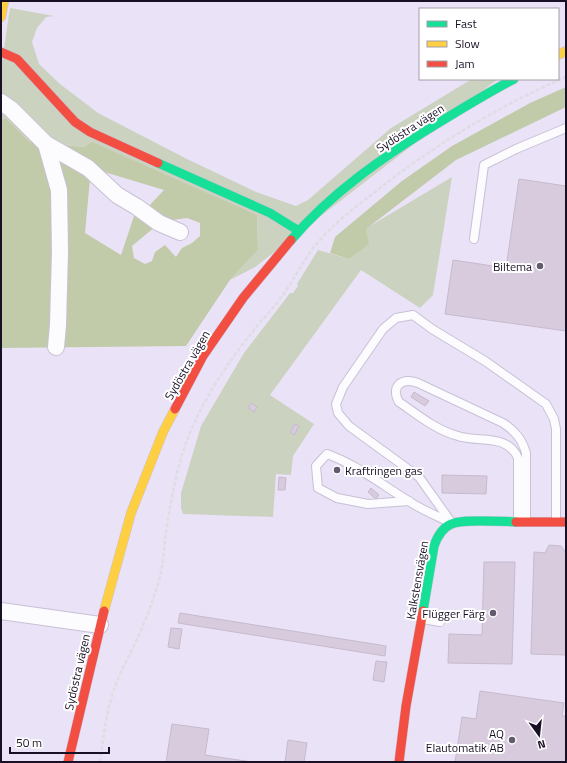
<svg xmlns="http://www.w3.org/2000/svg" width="567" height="763" font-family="'Titillium Web',sans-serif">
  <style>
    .green { fill: #ccd2c0 }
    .forest { fill: #c2cba9; fill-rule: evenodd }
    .building { fill: #d8cbde; stroke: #c6bacd }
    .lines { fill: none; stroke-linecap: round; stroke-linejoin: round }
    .lane-casing { stroke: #c8c0d5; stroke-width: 10 }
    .street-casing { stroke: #c8c0d5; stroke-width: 18 }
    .fast-casing { stroke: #c8c0d5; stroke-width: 10 }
    .slow-casing { stroke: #c8c0d5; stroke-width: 10 }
    .jam-casing { stroke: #c8c0d5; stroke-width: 10 }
    .path { stroke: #dfdce3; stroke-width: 2.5; stroke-dasharray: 4 2; stroke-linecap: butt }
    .lane { stroke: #fcfbfe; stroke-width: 8 }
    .street { stroke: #fcfbfe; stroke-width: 16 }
    .fast { stroke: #16e098; stroke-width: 9 }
    .slow { stroke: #ffcf43; stroke-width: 9 }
    .jam { stroke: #f24e42; stroke-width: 9 }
    .poi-dot { fill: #625a6e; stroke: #fff; stroke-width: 1.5 }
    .labels { text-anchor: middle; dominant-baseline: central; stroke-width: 4; stroke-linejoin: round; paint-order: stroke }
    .street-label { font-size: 12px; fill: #191025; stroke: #fff }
    .poi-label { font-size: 12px; fill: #191025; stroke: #fff; text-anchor: end }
  </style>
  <rect width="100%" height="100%" fill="#eae2f7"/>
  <path class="green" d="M10 8 54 16 46 17 37 28 32 42 39 64 60 84 98 113 185 158 256 192 296 206 308 200 391 128 472 79H498L255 267 230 280 258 250 257 215 85 147 30 142 6 118 1 119V68Z
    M452 177 433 295 420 308 361 270 270 395 314 424 293 456 291 475 276 474 273 517 183 514 181 508V493L201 426 244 353 290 293H293L298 286 297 284 318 250 349 259 365 229Z"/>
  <path class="forest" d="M566 87V107L456 160 366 229 369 244 349 259 330 253 335 237 402 181 452 146 530 103Z
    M6 118 30 142 85 147 92 142 257 215 258 250 230 280 186 346 1 348V119ZM91 168 164 190 147 208 162 218 173 220 187 218 200 223V236L192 243 182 248 176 257 165 245 155 252 152 261 145 264 134 258 132 246 156 226 135 213 121 255 85 233Z"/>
  <path class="building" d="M519 179 566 186V331L445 314 453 260 506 268Z
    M414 392 429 401 425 406 411 397Z
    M251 403 257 407 254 412 248 408Z
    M295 424 299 426 294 435 290 432Z
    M442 475 487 476 486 494 442 493Z
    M279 477 286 478 285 490H278Z
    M371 488 379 495 376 499 368 492Z
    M549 545 561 546 566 553V655L531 654 534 552 545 553Z
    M484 562H515L512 664 448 663 449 634 482 635Z
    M180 613 386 646 385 656 178 623Z
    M171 628 182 629 179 649 168 647Z
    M376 661 387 662 384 682 373 680Z
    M480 691 564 703 562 716H566V762H455L462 717 476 719Z
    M172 724 209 729 205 755 252 762H166Z
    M288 740 307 743 304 762H285Z"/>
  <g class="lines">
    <defs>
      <path id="lane" d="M474 239 484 165 516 149 566 128
        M409 501 368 504 337 498 318 488 316 466 327 454C357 465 381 484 407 500 420 509 435 515 449 522
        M518 521V458C507 433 479 443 458 436 436 430 418 415 399 402 390 386 402 377 418 383L503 423C515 431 522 439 526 453V520
        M451 522 419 477 349 426 338 413 336 404 343 387 383 329 396 318 413 315 432 329 485 361 546 404 554 419 556 429V521
        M423 619 440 622"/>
      <path id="street" d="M1 102 11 109 46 144 88 168 117 195 137 207 159 223 180 232
        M46 144 59 190 60 251 58 325 56 347
        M1 611 100 625"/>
      <path id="fast" d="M158 163 270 213 299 231
        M291 240C331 193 383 157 435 125 461 109 487 93 514 79
        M423 611 434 546C443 520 457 521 481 521 493 521 504 521 516 522"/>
      <path id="slow" d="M1 17 4 1
        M558 55 566 51
        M104 611 131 513 163 432 175 409"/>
      <path id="jam" d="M1 52 17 59 75 122 90 132 158 163
        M175 409 203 356 243 298 291 240
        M516 522H566
        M68 762 104 611
        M399 762 406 706 423 611"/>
    </defs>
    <use href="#lane" class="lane-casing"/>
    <use href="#street" class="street-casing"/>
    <use href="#fast" class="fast-casing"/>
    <use href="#slow" class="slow-casing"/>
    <use href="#jam" class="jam-casing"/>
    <path class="path" d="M100 762C104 733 107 704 119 677 124 664 131 653 136 641 145 623 152 603 158 584 163 567 164 549 166 532 171 500 176 468 188 438 203 399 228 362 254 330 262 319 272 310 280 299 294 281 303 259 319 241 335 223 355 207 375 192 433 146 498 106 566 77"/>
    <use href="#lane" class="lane"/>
    <use href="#street" class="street"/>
    <use href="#fast" class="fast"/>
    <use href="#slow" class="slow"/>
    <use href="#jam" class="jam"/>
  </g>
  <g class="poi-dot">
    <circle cx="540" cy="266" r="4"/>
    <circle cx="337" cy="470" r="4"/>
    <circle cx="493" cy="613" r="4"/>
    <circle cx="512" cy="740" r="4"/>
  </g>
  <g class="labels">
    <g class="street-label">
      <text transform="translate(410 128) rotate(-33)">Sydöstra vägen</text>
      <text transform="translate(187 365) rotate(-60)">Sydöstra vägen</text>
      <text transform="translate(417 580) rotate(-80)">Kalkstensvägen</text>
      <text transform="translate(77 672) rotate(-77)">Sydöstra vägen</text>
    </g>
    <g class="poi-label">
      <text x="532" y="266">Biltema</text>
      <text x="345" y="470" text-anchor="start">Kraftringen gas</text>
      <text x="485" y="613">Flügger Färg</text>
      <text x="504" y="733">AQ<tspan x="504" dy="14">Elautomatik AB</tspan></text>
    </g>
  </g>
  <rect width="567" height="763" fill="none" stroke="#191025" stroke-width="4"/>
  <rect x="419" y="8" width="140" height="72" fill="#ffffff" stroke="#a39fa8"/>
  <rect x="427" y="21" width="20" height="6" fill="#16e098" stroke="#a39fa8"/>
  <text x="455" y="28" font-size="12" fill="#191025">Fast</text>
  <rect x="427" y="41" width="20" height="6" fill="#ffcf43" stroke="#a39fa8"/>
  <text x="455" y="48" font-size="12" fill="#191025">Slow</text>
  <rect x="427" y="61" width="20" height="6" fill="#f24e42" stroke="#a39fa8"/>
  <text x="455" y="68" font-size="12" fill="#191025">Jam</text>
  <g transform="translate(539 735) rotate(165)" stroke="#ffffff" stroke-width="3" paint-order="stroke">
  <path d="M0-3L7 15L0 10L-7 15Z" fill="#191025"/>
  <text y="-6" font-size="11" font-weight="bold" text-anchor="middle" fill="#191025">N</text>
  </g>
  <path d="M10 747v6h99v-6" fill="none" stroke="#191025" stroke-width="2"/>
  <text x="16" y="747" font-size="12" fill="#191025" stroke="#ffffff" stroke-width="3" paint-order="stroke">50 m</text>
</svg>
